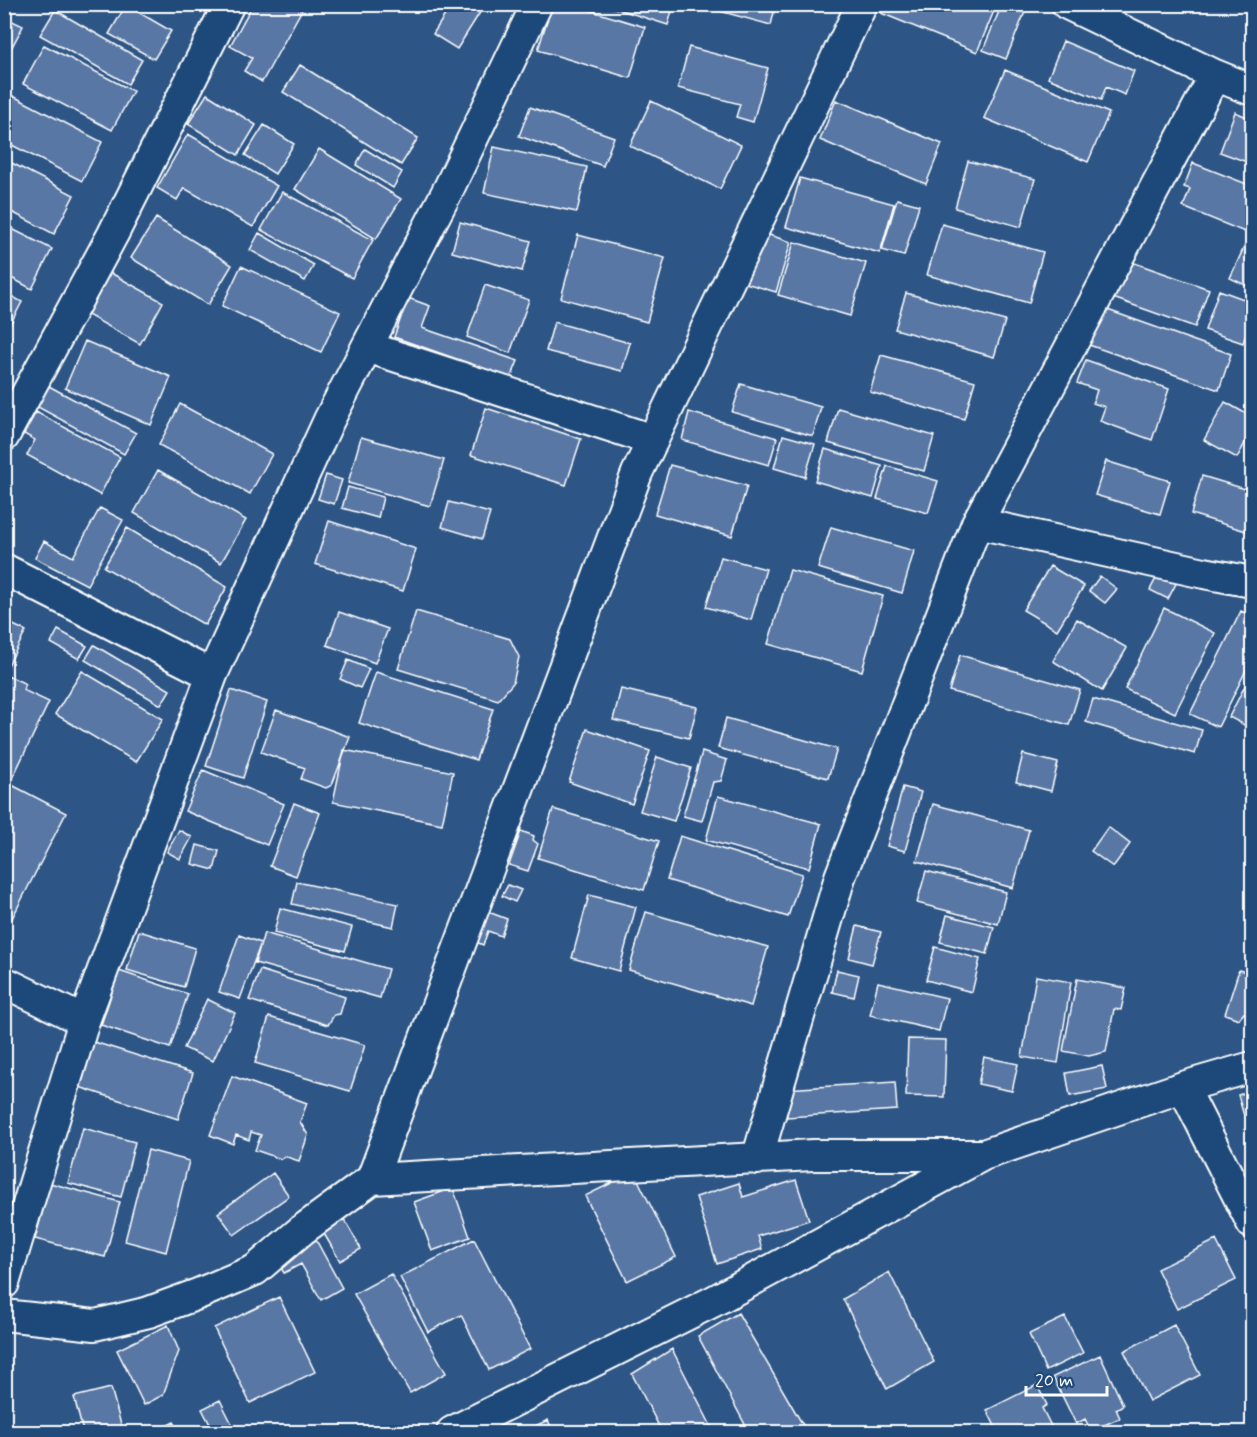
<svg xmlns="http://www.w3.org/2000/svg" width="1257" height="1437" font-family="Mynerve,sans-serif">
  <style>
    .building { fill: #5977a4; stroke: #fff; stroke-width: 1.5 }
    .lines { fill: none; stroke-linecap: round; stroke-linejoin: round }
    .street-casing { stroke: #fff; stroke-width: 34 }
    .street { stroke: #1f4a7a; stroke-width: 30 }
  </style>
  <rect width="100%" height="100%" fill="#2d5585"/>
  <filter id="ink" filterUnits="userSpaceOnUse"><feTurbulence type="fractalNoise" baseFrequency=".0167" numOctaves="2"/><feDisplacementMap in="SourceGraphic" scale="12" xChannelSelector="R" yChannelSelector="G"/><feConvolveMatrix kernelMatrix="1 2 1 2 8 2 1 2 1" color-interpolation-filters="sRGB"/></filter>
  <g filter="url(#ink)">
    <path class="building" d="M253 4H305L262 82 244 71 252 58 230 46Z
      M447 4H482L484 6 457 49 433 34 450 7Z
      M552 4H569L645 27 630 78 538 50Z
      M602 4H674L668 25Z
      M701 4H776L771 25 701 6Z
      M884 4H978L994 11 977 52 881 13Z
      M1002 4H1022L1027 7 1006 59 983 50Z
      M126 5 171 31 154 59 109 34Z
      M55 10 142 60 128 84 40 35Z
      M4 17 23 26 4 62Z
      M1063 41 1134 71 1125 95 1106 87 1101 100 1048 78Z
      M44 45 133 91 112 130 23 84Z
      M689 47 768 68 753 122 736 117 740 104 678 88Z
      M300 65 418 138 401 165 283 92Z
      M1005 70 1109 113 1088 162 984 118Z
      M207 94 256 125 238 155 188 124Z
      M13 96 102 142 82 181 4 141V113Z
      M836 100 942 144 926 184 820 140Z
      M651 101 741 145 720 189 630 146Z
      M530 107 614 137 603 166 519 136Z
      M1235 112 1252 119V164L1220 152Z
      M264 125 294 144 275 174 245 155Z
      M188 134 277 186 253 227 184 188 177 200 157 188Z
      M494 147 587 167 577 212 484 193Z
      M319 149 401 199 376 239 295 189Z
      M365 149 402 172 393 188 356 165Z
      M4 159 74 195 54 234 4 208Z
      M968 161 1035 179 1021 227 955 208Z
      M1193 163 1252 186V235L1183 207 1190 189 1184 187Z
      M800 178 894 204 880 253 786 227Z
      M282 192 373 240 352 278 261 230Z
      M897 199 919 205 904 256 882 250Z
      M156 218 232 265 208 305 131 258Z
      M460 222 531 241 522 271 452 252Z
      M942 224 1043 252 1029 303 927 275Z
      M4 225 52 249 32 289 4 274Z
      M757 231 791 242 776 292 742 282Z
      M259 233 314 265 305 281 250 250Z
      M578 235 665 258 647 322 561 298Z
      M794 242 866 263 850 316 778 295Z
      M1246 243 1252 246V288L1230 278Z
      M1126 260 1209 289 1195 327 1113 298Z
      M241 266 340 312 321 352 222 306Z
      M109 272 163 302 140 344 86 314Z
      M485 285 529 300 510 353 467 337Z
      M1219 290 1252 302V317L1243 343 1205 330Z
      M4 292 22 302 4 336Z
      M906 293 1005 321 994 357 895 329Z
      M408 298 430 306 422 328 518 361 511 378 394 337Z
      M1102 308 1231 354 1219 390 1089 345Z
      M554 322 630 343 622 371 546 351Z
      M85 341 171 377 151 425 65 388Z
      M881 355 975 381 964 419 870 392Z
      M1086 360 1169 389 1152 440 1100 421 1105 407 1093 403 1097 390 1077 383Z
      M741 384 821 407 813 436 732 412Z
      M47 385 136 433 124 454 36 406Z
      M1225 402 1252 417V430L1237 458 1204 440Z
      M180 404 272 454 250 494 159 445Z
      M486 408 581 439 566 485 471 455Z
      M838 408 934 436 924 471 828 443Z
      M36 412 120 457 100 495 27 455 35 440 24 434Z
      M689 412 777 438 769 465 682 440Z
      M783 435 815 444 805 477 774 468Z
      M361 437 444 460 430 506 348 483Z
      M825 449 882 466 873 498 815 481Z
      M1106 461 1170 481 1160 514 1095 495Z
      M670 465 747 486 732 536 655 514Z
      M887 466 938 481 928 513 877 499Z
      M158 470 246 520 221 563 134 513Z
      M326 475 342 480 334 504 318 499Z
      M1202 476 1252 491V533L1191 514Z
      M348 487 383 497 378 518 342 508Z
      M449 502 490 513 482 539 442 527Z
      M100 508 123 520 87 585 35 558 44 541 73 557Z
      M329 521 416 549 403 591 315 564Z
      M831 527 914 551 902 593 818 568Z
      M127 528 227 587 205 625 104 567Z
      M721 557 766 569 751 620 706 607Z
      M1163 565 1181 574 1168 599 1150 590Z
      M1050 566 1084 586 1057 630 1023 610Z
      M790 570 883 596 862 671 768 644Z
      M1100 576 1117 589 1105 603 1089 591Z
      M1164 608 1215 633 1175 713 1125 689Z
      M416 611 510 639 519 657 513 683 498 700 398 669Z
      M1241 611 1252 616V658L1218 727 1190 714Z
      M339 612 388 629 375 663 327 645Z
      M1077 619 1127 648 1102 691 1053 661Z
      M5 621 26 631 4 673V622Z
      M58 630 87 646 79 659 51 643Z
      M94 645 170 690 161 705 85 660Z
      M960 655 1080 690 1069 725 949 691Z
      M348 660 369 669 360 688 340 679Z
      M82 671 163 719 136 762 55 714Z
      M376 672 493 709 476 760 359 723Z
      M1252 672V729L1229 717Z
      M9 676 26 684 23 690 49 702 12 779 4 775V685Z
      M621 689 697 707 689 738 613 720Z
      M231 690 267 702 243 778 206 766Z
      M1093 699 1202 730 1195 754 1086 722Z
      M276 710 350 737 332 785 326 788 301 779 305 768 261 752Z
      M726 718 837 749 828 778 718 748Z
      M587 729 650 751 632 804 569 782Z
      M344 750 453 772 442 824 333 802Z
      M702 752 727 760 721 781 713 782 702 821 683 816Z
      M1023 754 1058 763 1051 791 1016 782Z
      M657 757 691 768 674 821 640 811Z
      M203 770 284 804 267 845 185 811Z
      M10 784 66 813 5 932 4 793Z
      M903 787 921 792 905 851 887 846Z
      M718 796 821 824 809 868 706 840Z
      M294 803 320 813 296 876 270 866Z
      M933 804 1029 830 1013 888 917 861Z
      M553 809 659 841 644 890 538 858Z
      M1108 827 1130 844 1113 867 1091 851Z
      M179 830 192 837 180 859 167 852Z
      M521 831 534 836 533 840 538 844 528 871 509 865Z
      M680 836 802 874 788 917 667 880Z
      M197 845 219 851 214 870 192 864Z
      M926 871 1006 892 998 924 917 903Z
      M297 882 398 904 393 927 292 904Z
      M508 885 521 890 515 902 502 896Z
      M589 895 636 907 619 971 572 958Z
      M280 908 352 927 345 951 274 933Z
      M483 910 507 919 501 936 488 931 483 945 472 940Z
      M646 912 768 947 751 1006 629 970Z
      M947 915 994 927 987 954 940 942Z
      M857 926 881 932 872 964 849 958Z
      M139 931 195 948 184 987 127 970Z
      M264 933 388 969 380 998 255 963Z
      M239 935 261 943 240 999 219 992Z
      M1252 946V969L1245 967Z
      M935 947 980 959 972 992 926 980Z
      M260 970 345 997 340 1014 334 1015 328 1025 249 1000Z
      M837 970 859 975 854 997 832 992Z
      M1239 970 1252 974V1016L1244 1013 1239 1019 1225 1014Z
      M119 971 188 994 170 1048 101 1025Z
      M1036 976 1071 982 1058 1063 1022 1057Z
      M1077 979 1126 988 1121 1010 1114 1009 1106 1052 1089 1056 1063 1051Z
      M878 982 947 998 939 1031 870 1015Z
      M207 999 235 1013 213 1061 184 1048Z
      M269 1017 365 1045 350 1091 255 1063Z
      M908 1039 946 1040 944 1097 906 1096Z
      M94 1042 193 1073 178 1119 79 1087Z
      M984 1057 1018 1064 1012 1091 978 1084Z
      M1102 1066 1107 1089 1070 1096 1066 1073Z
      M232 1076 307 1103 300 1122 308 1135 299 1161 284 1156 281 1159 255 1150 261 1135 251 1132 249 1140 236 1135 233 1144 210 1135Z
      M895 1082 897 1110 787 1117 785 1089Z
      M1251 1091 1252 1098V1114L1244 1116 1238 1095Z
      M83 1128 135 1142 121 1197 68 1183Z
      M148 1150 189 1161 166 1252 125 1241Z
      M634 1172 676 1257 627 1281 585 1196Z
      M273 1173 289 1196 234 1235 218 1213Z
      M796 1180 809 1220 758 1236 762 1249 717 1264 696 1197 739 1183 743 1197Z
      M50 1183 120 1202 105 1257 35 1239Z
      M453 1188 470 1237 432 1251 414 1202Z
      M344 1219 361 1249 340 1261 323 1232Z
      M315 1238 342 1288 321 1300 301 1264 284 1273 276 1259Z
      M474 1239 530 1349 489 1370 461 1315 428 1332 400 1277Z
      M1216 1240 1236 1280 1177 1309 1157 1269Z
      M889 1272 934 1362 887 1389 843 1299Z
      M391 1274 446 1373 410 1393 354 1294Z
      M279 1297 315 1372 250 1403 214 1328Z
      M738 1313 807 1432H749L698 1336Z
      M1065 1317 1083 1353 1046 1371 1029 1334Z
      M168 1325 179 1351 163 1395 144 1405 117 1350Z
      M1174 1325 1200 1375 1149 1401 1124 1351Z
      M672 1349 714 1432H662L632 1374Z
      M1100 1355 1123 1405 1116 1409 1120 1418 1091 1431 1085 1419 1076 1424 1053 1377Z
      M1037 1385 1047 1405 1042 1408 1054 1432H998L987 1410Z
      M111 1388 123 1432H83L74 1397Z
      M220 1400 236 1432H214L202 1409Z
      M548 1420 553 1432H522Z
      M174 1422 180 1432H154Z"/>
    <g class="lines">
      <defs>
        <path id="street" d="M1067 4 1215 75 1252 90
          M367 347 653 440
          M4 436 113 234 229 4
          M977 523 1204 573 1252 582
          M4 569 212 675
          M4 982 84 1021
          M1183 1087 1252 1223
          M757 1159 840 877 977 523 1215 75
          M372 1179 637 473 862 4
          M4 1283 84 1021 212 675 329 420 449 188 537 4
          M4 1315 95 1325 149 1312 198 1294 255 1270 302 1230 372 1179 813 1155H983
          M452 1432 714 1301 983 1155 1183 1087 1252 1067"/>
      </defs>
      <use href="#street" class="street-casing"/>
      <use href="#street" class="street"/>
    </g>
  </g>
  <rect width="1257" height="1437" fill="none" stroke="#1f4a7a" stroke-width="24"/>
  <rect x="12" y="12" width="1233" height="1413" fill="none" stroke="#fff" stroke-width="2" filter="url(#ink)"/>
  <path d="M1026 1386v9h81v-9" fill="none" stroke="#ffffff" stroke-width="3"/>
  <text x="1035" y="1386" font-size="18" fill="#ffffff" stroke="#1f4a7a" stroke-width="4.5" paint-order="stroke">20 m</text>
</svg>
